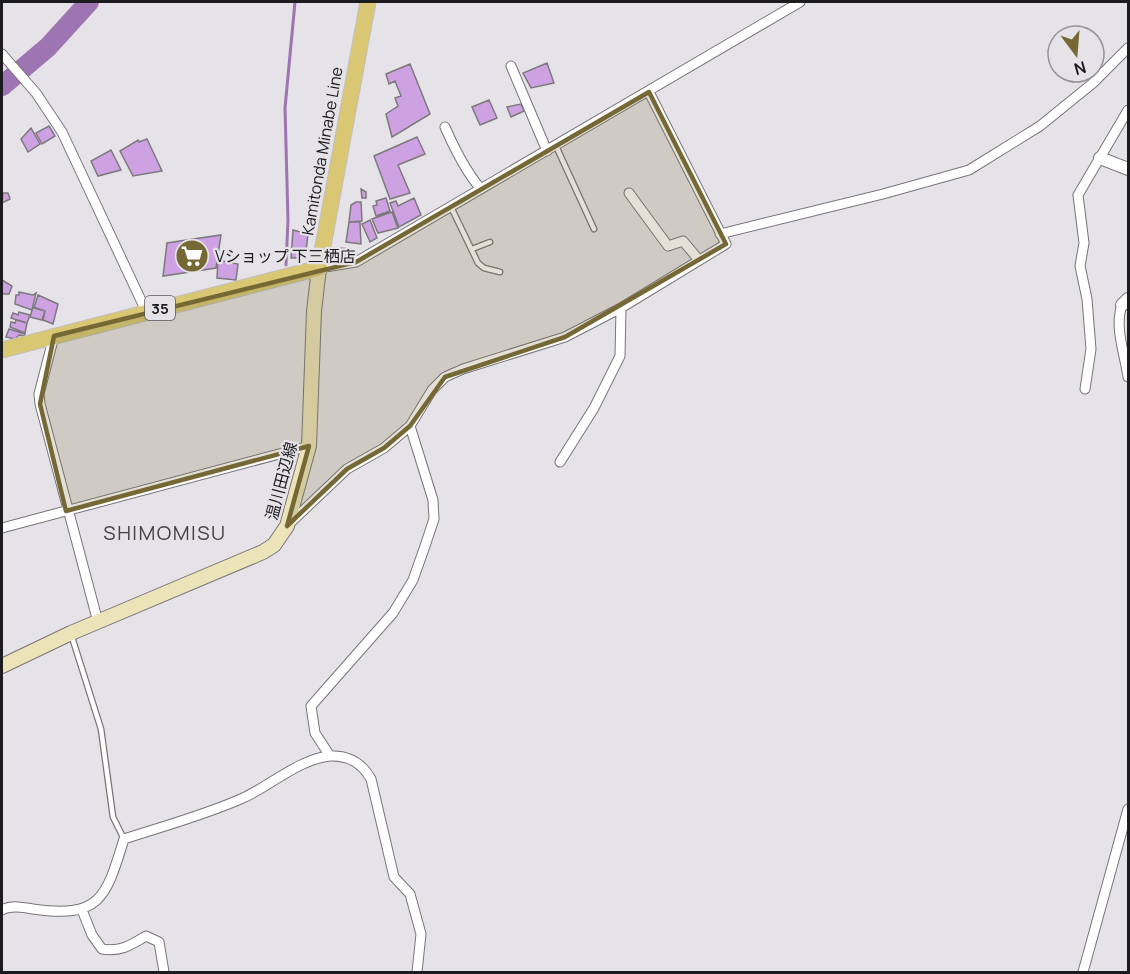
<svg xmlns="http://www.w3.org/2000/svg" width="1130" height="974" font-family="Manrope,'Noto Sans JP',sans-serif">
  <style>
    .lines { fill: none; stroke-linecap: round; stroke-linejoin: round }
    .stream { stroke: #9f74b2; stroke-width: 3 }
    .river { stroke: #9f74b2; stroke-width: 20 }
    .building { fill: #cea1e2; stroke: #7c797d; stroke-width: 1.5 }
    .service-casing { stroke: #777579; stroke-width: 7 }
    .minor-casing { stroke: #777579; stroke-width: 11 }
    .tertiary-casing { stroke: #777579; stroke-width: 14 }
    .secondary-casing { stroke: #777579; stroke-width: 16 }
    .primary-casing { stroke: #bfbfc0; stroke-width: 17 }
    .service { stroke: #fff; stroke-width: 4.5 }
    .minor { stroke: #fff; stroke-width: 9 }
    .tertiary { stroke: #fff; stroke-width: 12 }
    .secondary { stroke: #ece3b9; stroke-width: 14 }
    .primary { stroke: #d9c774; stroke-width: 15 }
    .marked { fill: #756835; fill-opacity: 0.2; stroke: #756835; stroke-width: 4.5; stroke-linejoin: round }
    .labels { text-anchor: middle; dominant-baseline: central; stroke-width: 4.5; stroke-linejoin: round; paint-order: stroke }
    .shield { fill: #e6e3e8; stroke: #59575a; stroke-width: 1.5 }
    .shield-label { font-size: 15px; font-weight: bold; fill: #1c1b1d }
    .street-label { font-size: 16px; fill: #1c1b1d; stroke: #e6e3e8 }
    .poi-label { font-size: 16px; fill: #1c1b1d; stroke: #e6e3e8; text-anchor: start }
    .quarter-label { font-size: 20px; letter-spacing: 1.5px; fill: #444245; stroke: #e6e3e8 }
  </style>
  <rect width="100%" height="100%" fill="#e6e3e8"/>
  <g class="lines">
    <path class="stream" d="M286 265 288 220 285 108 295 2"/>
    <path class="river" d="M2 86 48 47 89 2"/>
  </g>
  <path class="building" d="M547 63 554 83 531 88 523 73Z
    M410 64 430 114 392 137 386 114 398 106 395 98 401 96 395 81 389 84 386 74Z
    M489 100 497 118 480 125 472 107Z
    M521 104 524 111 511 117 507 107Z
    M49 126 55 136 42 144 36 133Z
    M31 128 40 144 28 152 21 139Z
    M417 137 425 154 398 165 410 193 390 199 374 156Z
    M147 139 162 171 133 176 120 151 138 140 139 142Z
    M111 150 121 170 98 176 91 161Z
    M361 189 366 192V198H362Z
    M3 193H8L10 199 2 203Z
    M386 198 390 211 376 216 373 206 377 205 376 201Z
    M414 198 421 215 399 227 390 203 396 201 398 206Z
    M356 202H361L362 221 349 222 351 205Z
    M392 212 398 228 378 233 372 219Z
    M370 220 377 238 370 242 362 224Z
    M349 222H360L361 244 346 242Z
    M293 230 308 234 306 251H299V258H291Z
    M221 235 216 268 163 276 167 243Z
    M339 248 351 249V255L337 257Z
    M218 260 238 264 236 280 217 278Z
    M2 280 12 286 9 294H2Z
    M19 292 33 295 36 293 32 310 15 304 16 295H19Z
    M38 295 58 304 53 324 43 320 45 311 34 308Z
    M33 307 45 311 42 320 30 317Z
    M19 312 30 315 27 323 11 318 13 313 18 315Z
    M16 320 27 323 25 333 10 327 11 322 15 323Z
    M9 329 25 334 24 336 19 335 15 339 6 337Z"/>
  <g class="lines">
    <defs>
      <path id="service" d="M556 146 594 229
        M451 207 478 263 484 268 500 272
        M472 249 490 242
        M71 634 101 729 113 817 124 839"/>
      <path id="minor" d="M2 54 36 93 62 132 146 311
        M511 66 547 151
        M445 127C455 150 465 170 480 188
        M629 193 668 246 683 241 699 260
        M720 234 883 194 969 170 1040 126 1093 83 1128 48
        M319 268 356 262 800 2
        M1122 305C1114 327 1125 355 1128 377
        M54 336 39 394 40 404 98 622
        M1085 389 1091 349 1087 299 1080 266 1084 243 1078 195 1128 110
        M560 462 594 408 620 356 621 308
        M288 525 347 469 384 448 410 426 432 390 445 377 463 369 565 337 621 308 726 244 649 92
        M2 528 309 446
        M330 756 315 733 311 706 393 613 413 580 425 546 434 519 433 500 410 426
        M2 910C11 905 23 907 33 909 101 919 106 897 124 839 164 826 205 815 243 798 270 786 299 759 330 756 349 755 362 763 371 779L394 877 410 894 421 934 417 972
        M82 910 92 935 102 949C121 952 131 945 146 936L159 942 164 972
        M1083 972 1128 809"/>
      <path id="tertiary" d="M1100 158 1128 169
        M1122 305 1128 299"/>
      <path id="secondary" d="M2 666 71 633 263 552 274 545 287 526 309 446 314 311 319 268"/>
      <path id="primary" d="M2 350 319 268 368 2"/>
    </defs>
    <use href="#service" class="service-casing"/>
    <use href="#minor" class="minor-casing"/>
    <use href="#tertiary" class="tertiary-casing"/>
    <use href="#secondary" class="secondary-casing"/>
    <use href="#primary" class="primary-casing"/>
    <use href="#service" class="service"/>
    <use href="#minor" class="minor"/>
    <use href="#tertiary" class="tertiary"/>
    <use href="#secondary" class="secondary"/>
    <use href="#primary" class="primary"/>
  </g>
  <path class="marked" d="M649 92 726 244 565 337 445 377 410 426 384 448 347 469 287 526 309 446 66 511 40 404 54 336 356 262Z"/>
  <defs>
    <symbol id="supermarket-disc" viewBox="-11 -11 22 22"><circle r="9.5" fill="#756835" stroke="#e6e3e8"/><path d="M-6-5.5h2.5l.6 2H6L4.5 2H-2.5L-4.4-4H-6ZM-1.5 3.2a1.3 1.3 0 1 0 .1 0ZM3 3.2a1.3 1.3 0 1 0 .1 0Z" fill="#fff"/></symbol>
  </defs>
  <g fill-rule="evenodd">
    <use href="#supermarket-disc" x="173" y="237" width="38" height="38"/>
  </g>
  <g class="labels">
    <rect class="shield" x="145" y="296" width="30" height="24" rx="4.5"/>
    <g class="shield-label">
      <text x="160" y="308">35</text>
    </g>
    <g class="street-label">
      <text transform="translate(322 151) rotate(-80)">Kamitonda Minabe Line</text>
      <text transform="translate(281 481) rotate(-75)">温川田辺線</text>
    </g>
    <g class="poi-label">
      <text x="215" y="256">Vショップ 下三栖店</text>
    </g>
    <g class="quarter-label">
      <text x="165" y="532">SHIMOMISU</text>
    </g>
  </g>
  <rect width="1130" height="974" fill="none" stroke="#1c1b1d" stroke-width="6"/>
  <g transform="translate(1076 54) rotate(164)"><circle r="28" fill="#e6e3e8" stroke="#959397" stroke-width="1.5"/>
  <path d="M0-4.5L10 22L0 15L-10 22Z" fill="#756835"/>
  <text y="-9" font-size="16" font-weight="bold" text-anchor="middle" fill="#1c1b1d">N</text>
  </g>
</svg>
